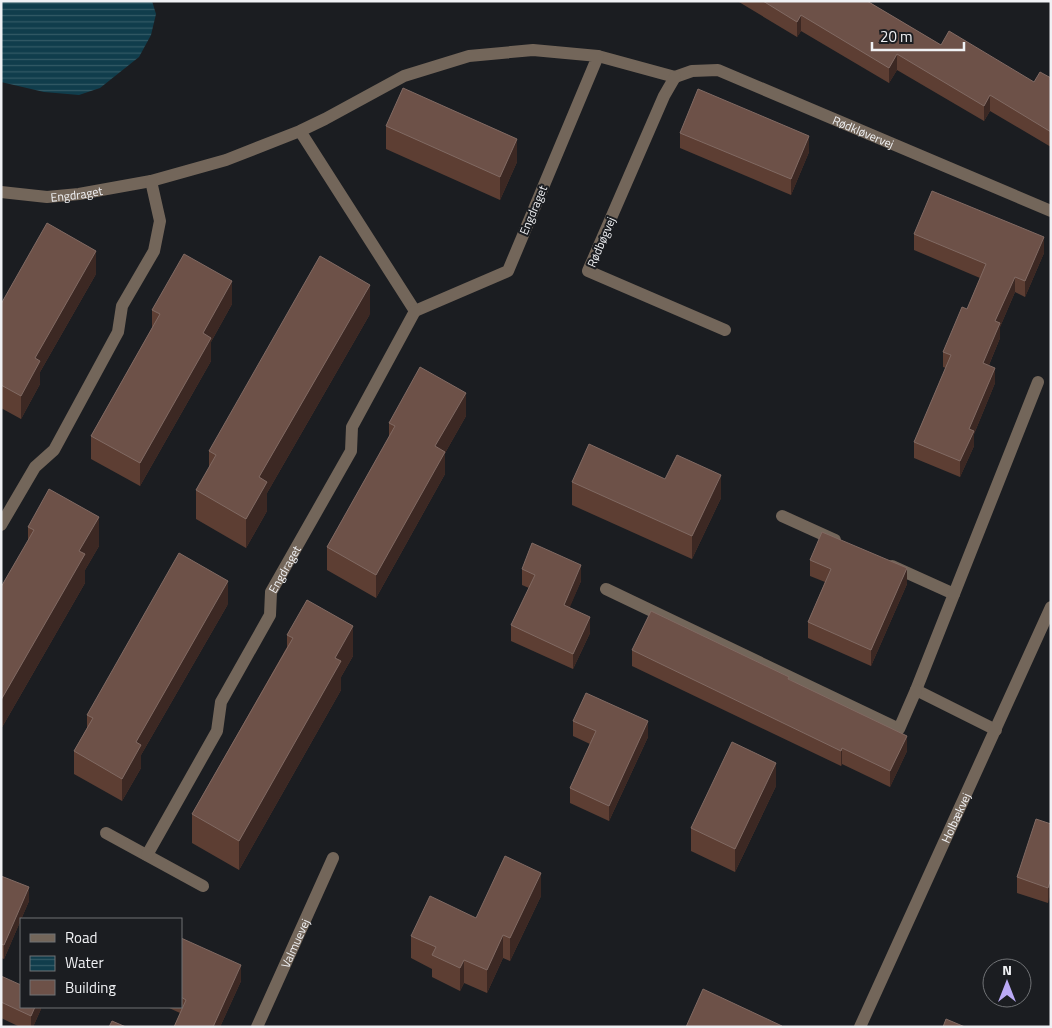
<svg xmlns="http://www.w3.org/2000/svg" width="1052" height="1028" font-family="'Titillium Web',sans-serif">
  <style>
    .water { fill: url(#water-rules) }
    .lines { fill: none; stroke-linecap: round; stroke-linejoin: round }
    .minor { stroke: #73665a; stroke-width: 12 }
    .wall { fill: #5d3e33 }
    .shaded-wall { fill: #3c2823 }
    .building { fill: #6d5148; stroke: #816a63 }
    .labels { text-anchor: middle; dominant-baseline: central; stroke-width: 4; stroke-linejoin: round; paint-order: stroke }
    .street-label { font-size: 12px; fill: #f0f1f4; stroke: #1b1d21 }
  </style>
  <defs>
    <pattern id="water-rules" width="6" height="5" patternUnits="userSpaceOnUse" patternTransform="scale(1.25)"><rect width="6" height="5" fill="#103d4c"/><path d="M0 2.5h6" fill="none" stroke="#335a66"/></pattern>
  </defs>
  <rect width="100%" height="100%" fill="#1b1d21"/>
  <path class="water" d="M1 1H152L156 14 151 35 139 57 100 88 79 95 44 92 1 82Z"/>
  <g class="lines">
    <g class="minor">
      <path d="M598 56 675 77"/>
      <path id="s1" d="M675 77 692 71 718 70 1051 211"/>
      <path d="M675 77 664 96 588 271 725 330"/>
      <path id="s2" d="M1 192 47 197 79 194 151 181 226 160 300 131 325 119 404 76 469 56 533 50 598 56 508 271 415 311 300 131"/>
      <path d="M782 516 835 540"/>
      <path d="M1 525 35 467 54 450 118 332 122 306 154 251 160 221 151 181"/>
      <path d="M892 566 954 594 916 690 996 730"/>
      <path d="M606 589 899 729 916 690"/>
      <path d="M954 594 1038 382"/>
      <path d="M106 833 203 886"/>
      <path id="s3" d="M147 855 217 731 221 702 270 615 271 592 351 451 352 427 415 311"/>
      <path id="s4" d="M257 1027 333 858"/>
      <path id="s5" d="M860 1027 1051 607"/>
    </g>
  </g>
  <path class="wall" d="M739 1H867L941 45 1034 82 1051 78V147L990 111 984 121 897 70 889 83 801 31 797 37 739 2Z
    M386 126 517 162 500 200 386 149Z
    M680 133 809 152 791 195 680 148Z
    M914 234 1044 253 1025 297 1015 292 1000 327V338L989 365 995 383 974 434V446L960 477 914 458V442L946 368 943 367V352L967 309 980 278 914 250Z
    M96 274 40 372V384L21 419 1 408V304Z
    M232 304 211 342V361L140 486 91 459V436L152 328V310Z
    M370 314 267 493V511L246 548 196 519V490L209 468V451Z
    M466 416 445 453V474L376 598 327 570V547L389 437V423Z
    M572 482 721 498 692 559 572 505Z
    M28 527 99 546 85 570V583L1 729V587L28 541Z
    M810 560 907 584 871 666 808 638V622L825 582 810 576Z
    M522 569 581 581 569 608 590 633 573 669 511 641V625L529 588 522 585Z
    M228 604 141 755V768L122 801 74 774V751L87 728V715Z
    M287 635 353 656 341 677V690L239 870 192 843V814L287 647Z
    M632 650 789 679 907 751 890 787 842 764 841 766 632 666Z
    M573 721 648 737 609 821 570 803V788L590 744 573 736Z
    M776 786 735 872 691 851V828Z
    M1051 824 1048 903 1017 893V877Z
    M1 876 29 901 4 959 1 958Z
    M541 896 510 961 503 958 487 993 464 983 460 991 432 977V969L411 958V936L476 918Z
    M181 938 241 981 220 1027H174L180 1013 167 1007H181Z
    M1 976 41 1007V1009L33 1027H20L1 1018Z"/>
  <path class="shaded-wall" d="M801 15V31L797 37V22Z
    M897 54V70L889 83V68Z
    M990 95V111L984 121V106Z
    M809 136V152L791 195V179Z
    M517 139V162L500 200V177Z
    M1044 237V253L1025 297V281Z
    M96 251V274L40 372V384L21 419V396L35 358Z
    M1015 277V292L1000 327V338L983 379V363L995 321Z
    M232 281V304L211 342V361L140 486V463L203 333Z
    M370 285V314L267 493V511L246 548V519L259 477Z
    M995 368V383L974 434V446L960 477V461L969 429Z
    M466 393V416L445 453V474L376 598V575L435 446Z
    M721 475V498L692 559V536Z
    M99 517V546L85 570V583L1 729V700L79 551Z
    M581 565V581L564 621V605Z
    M907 568V584L871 666V650Z
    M228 581V604L141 755V768L122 801V779L136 742Z
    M590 617V633L573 669V654Z
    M353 626V656L341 677V690L239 870V841L335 658Z
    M648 721V737L609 821V806Z
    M907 736V751L890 787V771Z
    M842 748V764L841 766V751Z
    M776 763V786L735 872V849Z
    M541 873V896L510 961V938Z
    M1051 878V894L1048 903V888Z
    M29 887V901L4 959V945Z
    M503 935V958L487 993V970Z
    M464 960V983L460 991V968Z
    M241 965V981L220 1027H213Z
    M35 1007H41V1009L33 1027H31V1016Z"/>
  <path class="building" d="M763 1H867L941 45 949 31 1034 82 1040 72 1051 78V132L990 95 984 106 897 54 889 68 801 15 797 22Z
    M403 88 517 139 500 177 386 126Z
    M698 89 809 136 791 179 680 133Z
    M932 191 1044 237 1025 281 1015 277 995 321 1000 323 983 363 995 368 969 429 974 431 960 461 914 442 951 355 943 352 962 307 967 309 986 264 914 234Z
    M47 223 96 251 35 358 40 361 21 396 1 385V304Z
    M184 254 232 281 203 333 211 338 140 463 91 436 160 314 152 310Z
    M320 256 370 285 259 477 267 482 246 519 196 490 216 455 209 451Z
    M420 367 466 393 435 446 445 452 376 575 327 547 395 426 389 423Z
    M589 444 665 479 677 455 721 475 692 536 572 482Z
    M49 489 99 517 79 551 85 554 1 700V587L34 530 28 527Z
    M822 532 907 568 871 650 808 622 831 569 810 560Z
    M532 543 581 565 564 605 590 617 573 654 511 625 535 575 522 569Z
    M179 553 228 581 136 742 141 745 122 779 74 751 93 718 87 715Z
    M307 600 353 626 335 658 341 661 239 841 192 814 293 638 287 635Z
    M651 611 789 677 788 679 907 736 890 771 842 748 841 751 632 650Z
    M586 693 648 721 609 806 570 788 596 731 573 721Z
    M732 742 776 763 735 849 691 828Z
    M1036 819 1051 824V878L1048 888 1017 877Z
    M505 856 541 873 510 938 503 935 487 970 464 960 460 968 432 955 436 947 411 936 430 896 476 918Z
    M1 876 29 887 4 945 1 944Z
    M181 938 241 965 213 1027H174L186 1000 181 997Z
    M1 976 21 985V1007H35L31 1016 1 1002Z
    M703 989 782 1026V1027H686Z
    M946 1019 965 1027H943Z
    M112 1021 126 1027H109Z"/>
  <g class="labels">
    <g class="street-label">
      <text stroke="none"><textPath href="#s1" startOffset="202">Rødkløvervej</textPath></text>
      <text stroke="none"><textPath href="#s2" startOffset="76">Engdraget</textPath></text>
      <text transform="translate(533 210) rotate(-67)">Engdraget</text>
      <text transform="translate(601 242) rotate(-67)">Rødbøgvej</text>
      <text stroke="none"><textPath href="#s3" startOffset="321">Engdraget</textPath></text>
      <text stroke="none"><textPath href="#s5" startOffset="230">Holbækvej</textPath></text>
      <text stroke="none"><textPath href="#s4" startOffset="92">Valmuevej</textPath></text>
    </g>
  </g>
  <rect width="1052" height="1028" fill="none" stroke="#f0f1f4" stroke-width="5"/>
  <rect x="20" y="918" width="162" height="90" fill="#1b1d21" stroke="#707275"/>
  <rect x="30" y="934" width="25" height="8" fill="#73665a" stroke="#707275"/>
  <text x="65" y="943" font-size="15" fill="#f0f1f4">Road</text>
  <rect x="30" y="956" width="25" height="15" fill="url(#water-rules)" stroke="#707275"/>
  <text x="65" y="968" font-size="15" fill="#f0f1f4">Water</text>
  <rect x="30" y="980" width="25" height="15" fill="#6d5148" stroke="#707275"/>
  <text x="65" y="993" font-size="15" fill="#f0f1f4">Building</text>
  <g transform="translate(1007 983)"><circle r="24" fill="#1b1d21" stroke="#707275"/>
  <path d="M0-4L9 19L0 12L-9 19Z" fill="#bbaaf6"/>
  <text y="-8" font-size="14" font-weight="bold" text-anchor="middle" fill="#f0f1f4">N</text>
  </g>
  <path d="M872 42v8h92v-8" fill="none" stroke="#f0f1f4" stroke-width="2.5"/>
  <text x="880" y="42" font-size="15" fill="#f0f1f4" stroke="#1b1d21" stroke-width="4" paint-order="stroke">20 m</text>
</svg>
